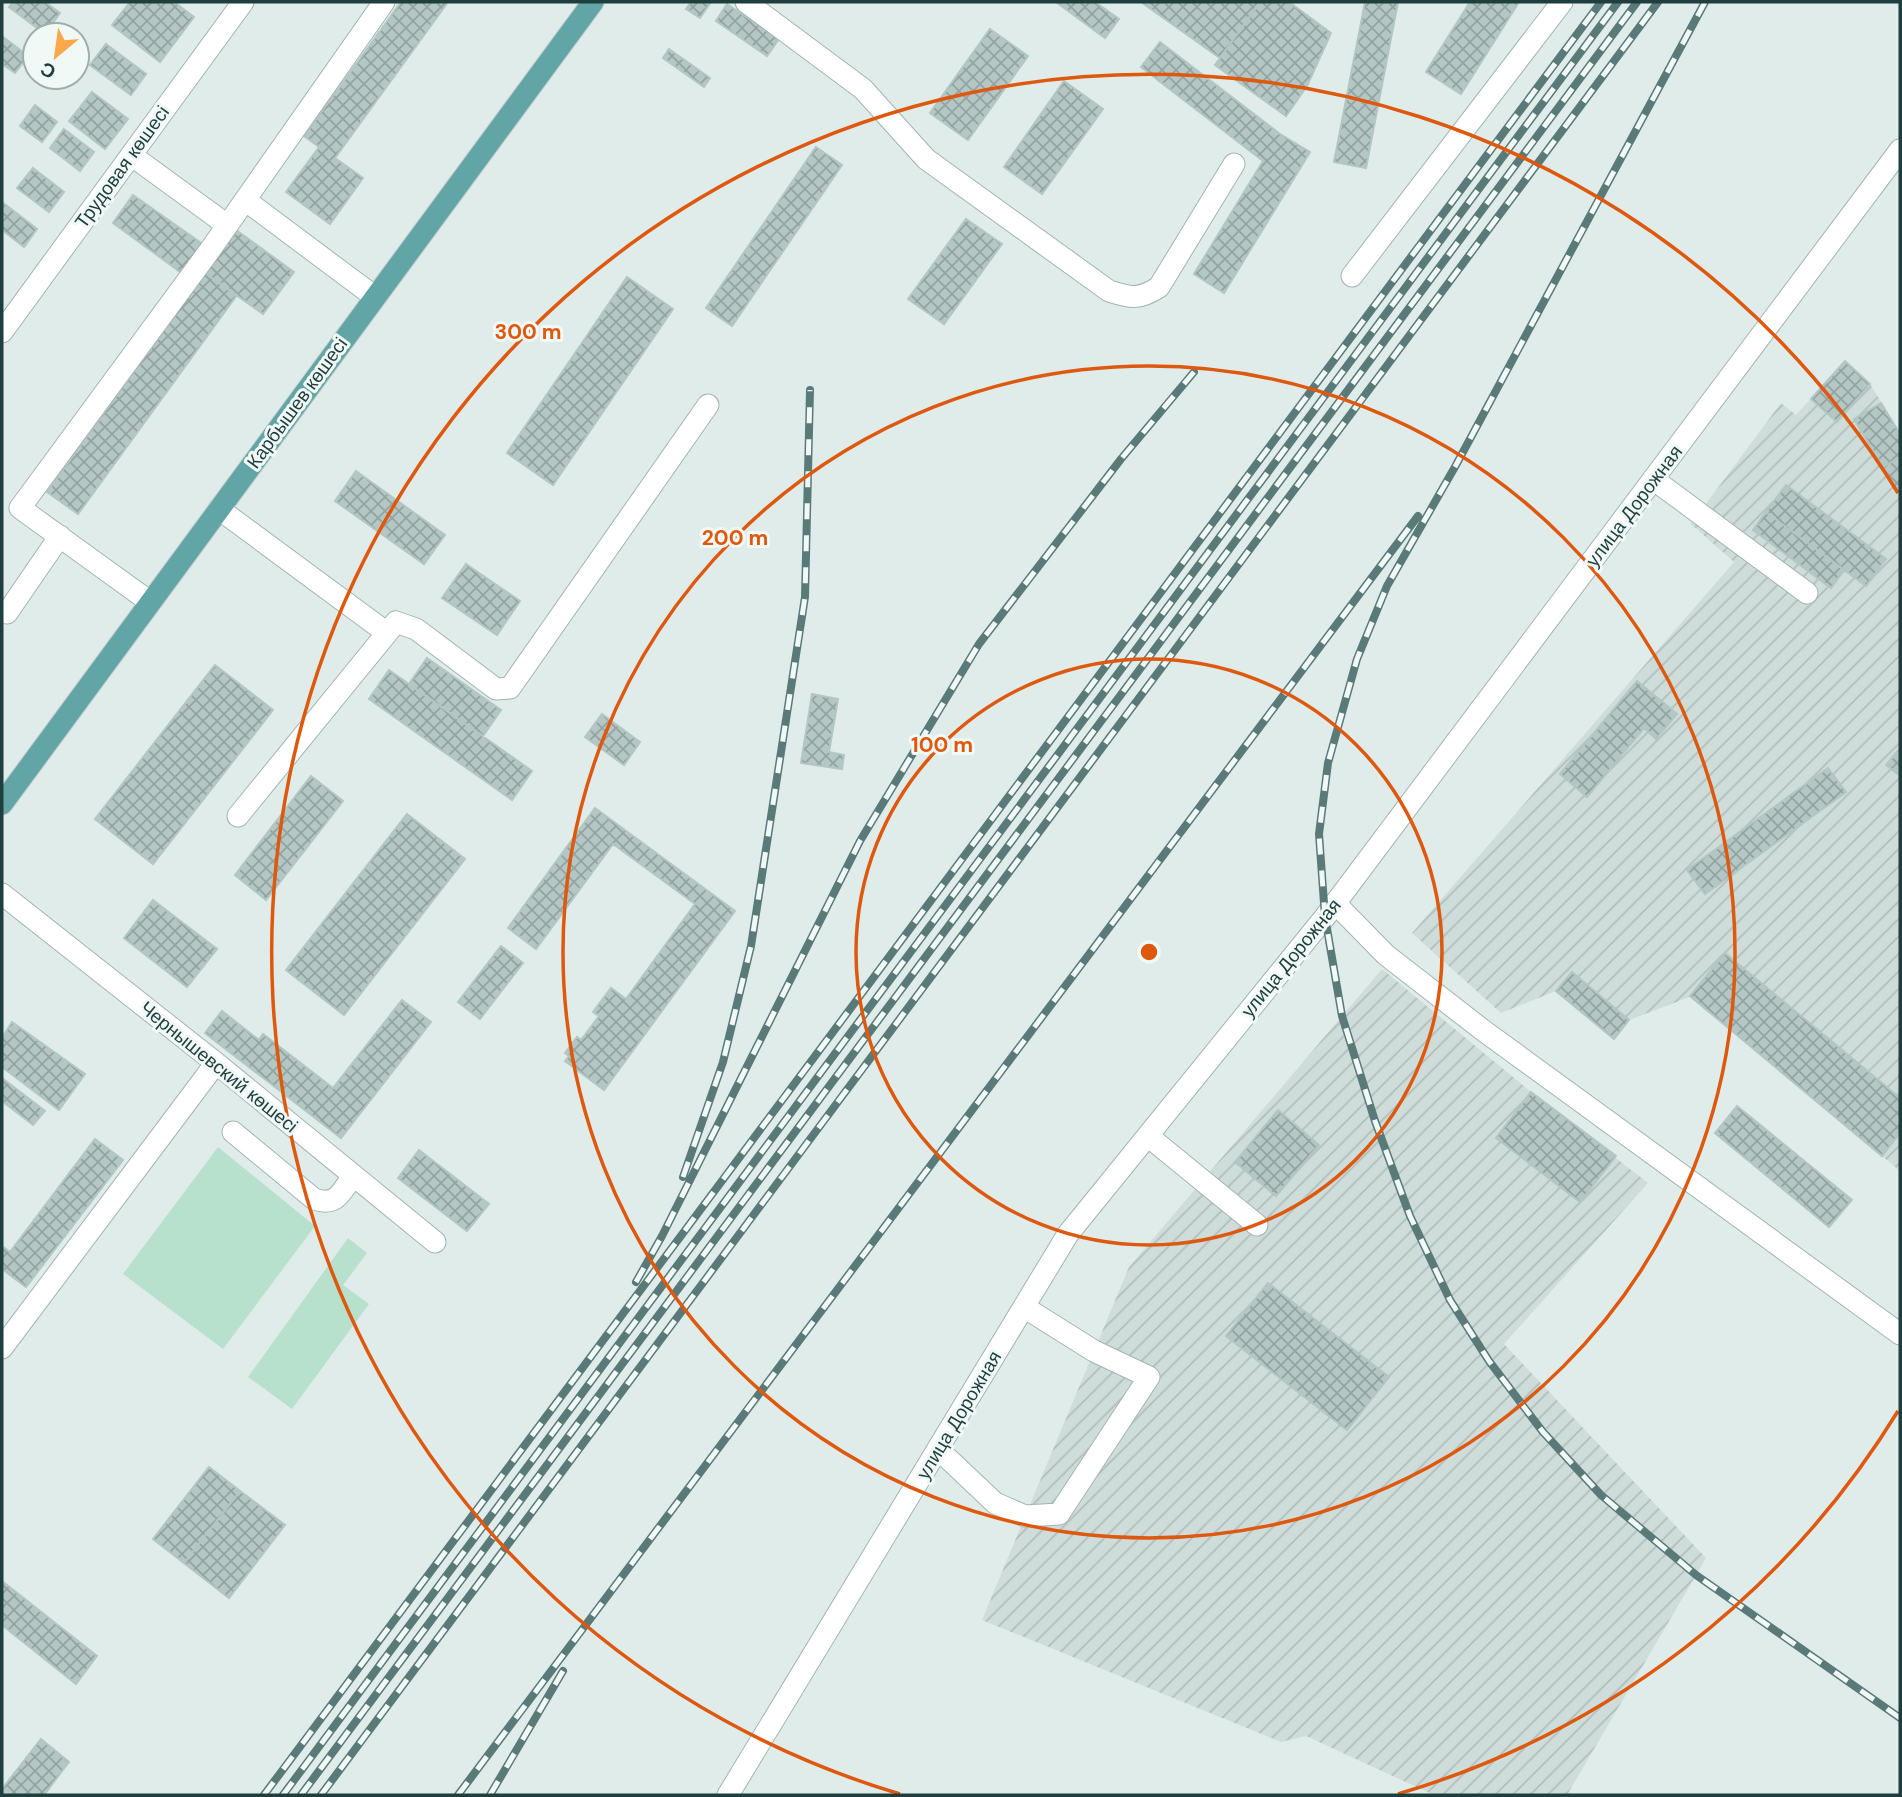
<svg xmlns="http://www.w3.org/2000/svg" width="1902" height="1797" font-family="'DM Sans',sans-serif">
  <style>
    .industrial { fill: url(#industrial-furrows) }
    .grass { fill: #b7e0cd }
    .building { fill: url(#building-cross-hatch); stroke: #b2c7c3; stroke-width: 2 }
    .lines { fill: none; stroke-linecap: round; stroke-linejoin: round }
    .minor-casing { stroke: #a2b4b3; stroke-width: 23 }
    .major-casing { stroke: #c0c9c9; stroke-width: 23 }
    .minor { stroke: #fff; stroke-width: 21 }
    .major { stroke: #61a5a6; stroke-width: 21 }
    .rail-casing { stroke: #5a7a7a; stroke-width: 8 }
    .rail { stroke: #f1f9f7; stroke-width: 5; stroke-dasharray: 16; stroke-linecap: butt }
    .ring { fill: none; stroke: #de580e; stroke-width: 3.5 }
    .labels { text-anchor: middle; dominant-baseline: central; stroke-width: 6; stroke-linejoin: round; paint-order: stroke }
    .street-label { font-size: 19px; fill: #1f3e3e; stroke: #f1f9f7 }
    .centre { fill: #de580e; stroke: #f1f9f7; stroke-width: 3.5 }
    .ring-label { font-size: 21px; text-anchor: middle; font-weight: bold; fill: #de580e; stroke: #f1f9f7; stroke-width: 6; stroke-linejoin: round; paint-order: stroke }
  </style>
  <defs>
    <pattern id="industrial-furrows" width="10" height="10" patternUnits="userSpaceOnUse" patternTransform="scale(1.75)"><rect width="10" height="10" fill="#cedcda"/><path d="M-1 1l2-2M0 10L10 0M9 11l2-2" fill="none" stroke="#b0bebc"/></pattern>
    <pattern id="building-cross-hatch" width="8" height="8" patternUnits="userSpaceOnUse" patternTransform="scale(1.75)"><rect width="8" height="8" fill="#b5c7c4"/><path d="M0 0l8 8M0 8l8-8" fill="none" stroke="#93a3a1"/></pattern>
  </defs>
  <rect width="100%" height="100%" fill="#e0ecea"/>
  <path class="industrial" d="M1845 361 1870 384 1900 432V1171L1690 997 1629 1020 1572 972 1556 991 1501 1013 1412 933 1734 562 1691 524 1781 403 1796 415Z
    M1382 969 1531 1092 1648 1183 1504 1344 1706 1558 1567 1795H1434L1306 1736 1281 1742 982 1620 1129 1267Z"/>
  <path class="grass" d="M218 1147 315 1226 223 1349 123 1274Z
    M348 1238 367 1253 343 1285 369 1304 292 1409 248 1377Z"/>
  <path class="building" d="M13 2H45L60 13 45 34 9 7Z
    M130 2H174L194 17 160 62 112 25Z
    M401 2H448L335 158 363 178 330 224 286 192 319 147 304 136Z
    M691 2H711L700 18 686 9Z
    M1056 2H1095L1119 19 1105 38Z
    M1141 2H1260L1220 58Z
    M1260 2H1289L1331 33 1307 86 1286 116 1215 65Z
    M1365 2H1398L1366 168 1334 162Z
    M1470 2H1519L1461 94 1426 72Z
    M727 4 779 39 767 56 716 21Z
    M990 29 1028 56 968 140 930 113Z
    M2 36 28 56 15 73 2 64Z
    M1160 42 1280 134 1310 152 1224 293 1194 274 1263 161 1141 67Z
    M106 44 146 74 131 95 90 65Z
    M669 49 710 78 704 87 663 58Z
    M1064 81 1103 109 1042 194 1004 167Z
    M92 92 128 119 105 149 69 121Z
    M35 105 57 122 42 142 20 126Z
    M64 129 94 152 80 171 50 148Z
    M816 147 842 165 732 326 706 308Z
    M33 168 64 192 49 212 17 188Z
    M133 195 204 245 183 274 113 223Z
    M2 202 37 229 24 247 2 230Z
    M966 219 1002 244 944 324 908 299Z
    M236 230 294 272 263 314 205 273Z
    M205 273 237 295 78 514 47 492Z
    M627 277 673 309 553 485 507 453Z
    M1845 361 1870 384 1837 422 1811 399Z
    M1881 403 1900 434V457L1883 467 1854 419Z
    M1900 457V496L1883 467Z
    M356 471 445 535 424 564 335 501Z
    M1786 485 1886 559 1866 586 1766 512Z
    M1766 512 1844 570 1831 588 1753 530Z
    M466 564 520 601 497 635 442 598Z
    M427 658 501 710 483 736 409 684Z
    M215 665 273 710 153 864 95 819Z
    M389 670 532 771 512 800 369 699Z
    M1637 681 1677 714 1656 739 1644 728 1587 797 1560 774Z
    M812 694 838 699 829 752 844 755 842 769 801 763Z
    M602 714 640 742 624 765 585 737Z
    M1900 748V776L1886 765Z
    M1828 768 1846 792 1705 894 1687 870Z
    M311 776 343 801 266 900 235 875Z
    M595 808 735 911 604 1090 565 1061 569 1056 565 1053 577 1037 581 1040 599 1016 593 1012 611 988 626 999 695 904 613 844 536 949 508 928Z
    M407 814 465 859 344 1015 286 970Z
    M153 900 217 949 187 987 124 938Z
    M501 946 523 963 480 1019 458 1002Z
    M1725 953 1900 1098V1133L1882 1156 1690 996Z
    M1572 972 1629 1020 1614 1039 1556 991Z
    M402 1000 431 1022 341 1138 205 1033 222 1011 259 1040 263 1034 333 1088Z
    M12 1022 85 1074 59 1110 2 1067V1038Z
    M2 1078 45 1111 33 1125 2 1101Z
    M1531 1092 1616 1156 1580 1202 1496 1138Z
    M1737 1106 1852 1200 1829 1227 1715 1133Z
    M1278 1110 1319 1145 1276 1196 1235 1162Z
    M95 1139 123 1160 26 1287 2 1269V1246L10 1252Z
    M419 1150 489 1204 467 1231 398 1178Z
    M1268 1283 1389 1377 1347 1430 1226 1336Z
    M209 1467 240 1491 184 1563 153 1539Z
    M240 1491 285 1525 229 1598 184 1563Z
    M2 1581 97 1656 76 1684 2 1625Z
    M41 1739 69 1762 44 1795H2V1789Z"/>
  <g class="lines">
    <defs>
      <path id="minor" d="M746 2 863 89 926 159 1109 291C1131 298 1139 300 1159 287L1234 164
        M131 155 227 225
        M245 200 375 297
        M1352 276 1562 2
        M2 332 243 2
        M1653 479 1807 593
        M219 509 387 633
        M150 602 20 508 210 250 384 2
        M7 613 60 536
        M238 816 396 622 416 629 496 689 510 688 708 405
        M2 894 216 1063 435 1242
        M1335 903 1386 955 1484 1031 1900 1334
        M233 1132 314 1199C337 1207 341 1192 353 1176
        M1148 1136 1257 1225
        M2 1348 216 1063
        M938 1449 995 1503 1025 1516 1059 1514 1149 1377 1094 1351 1024 1307
        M728 1795 1068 1234 1325 917 1900 150"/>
      <path id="major" d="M2 804 593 2"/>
    </defs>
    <use href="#minor" class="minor-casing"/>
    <use href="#major" class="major-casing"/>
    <use href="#minor" class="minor"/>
    <use href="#major" class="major"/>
    <defs>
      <path id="rail" d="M1705 2 1456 465 1387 586 1357 659 1328 763 1319 834 1325 917 1342 1016 1375 1121 1410 1216 1450 1300 1489 1361 1543 1432 1601 1495 1696 1575 1900 1718
        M683 1177 723 1062 751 946 805 597 810 390
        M636 1282 662 1236 860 841 979 644 1121 459 1194 372
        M264 1795 1601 2
        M283 1795 1618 2
        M301 1795 1637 2
        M321 1795 1658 2
        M458 1795 1418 516
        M490 1795 563 1671"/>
    </defs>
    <use href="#rail" class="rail-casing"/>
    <use href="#rail" class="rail"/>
  </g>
  <g class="ring">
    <circle cx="1149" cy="952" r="293"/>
    <circle cx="1149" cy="952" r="586"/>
    <path d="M1898 1411A878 878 0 0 1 1398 1794M900 1794A878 878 0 1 1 1898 493"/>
  </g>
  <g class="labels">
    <g class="street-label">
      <text transform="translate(122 167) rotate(-54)">Трудовая көшесі</text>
      <text transform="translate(297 403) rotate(-54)">Карбышев көшесі</text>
      <text transform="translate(1634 506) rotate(-53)">улица Дорожная</text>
      <text transform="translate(1291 958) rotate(-51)">улица Дорожная</text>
      <text transform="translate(219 1067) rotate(39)">Чернышевский көшесі</text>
      <text transform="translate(959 1415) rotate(-59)">улица Дорожная</text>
    </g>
  </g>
  <circle cx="1149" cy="952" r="10" class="centre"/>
  <g class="ring-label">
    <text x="528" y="339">300 m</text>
    <text x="735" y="545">200 m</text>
    <text x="942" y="752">100 m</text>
  </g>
  <rect width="1902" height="1797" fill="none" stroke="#1f3e3e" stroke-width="7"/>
  <g transform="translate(56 56) rotate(209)"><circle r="33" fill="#f1f9f7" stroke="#9daead" stroke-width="2"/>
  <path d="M0-5L12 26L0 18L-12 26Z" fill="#fda74d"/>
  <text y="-10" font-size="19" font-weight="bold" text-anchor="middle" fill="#1f3e3e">С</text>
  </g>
</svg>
